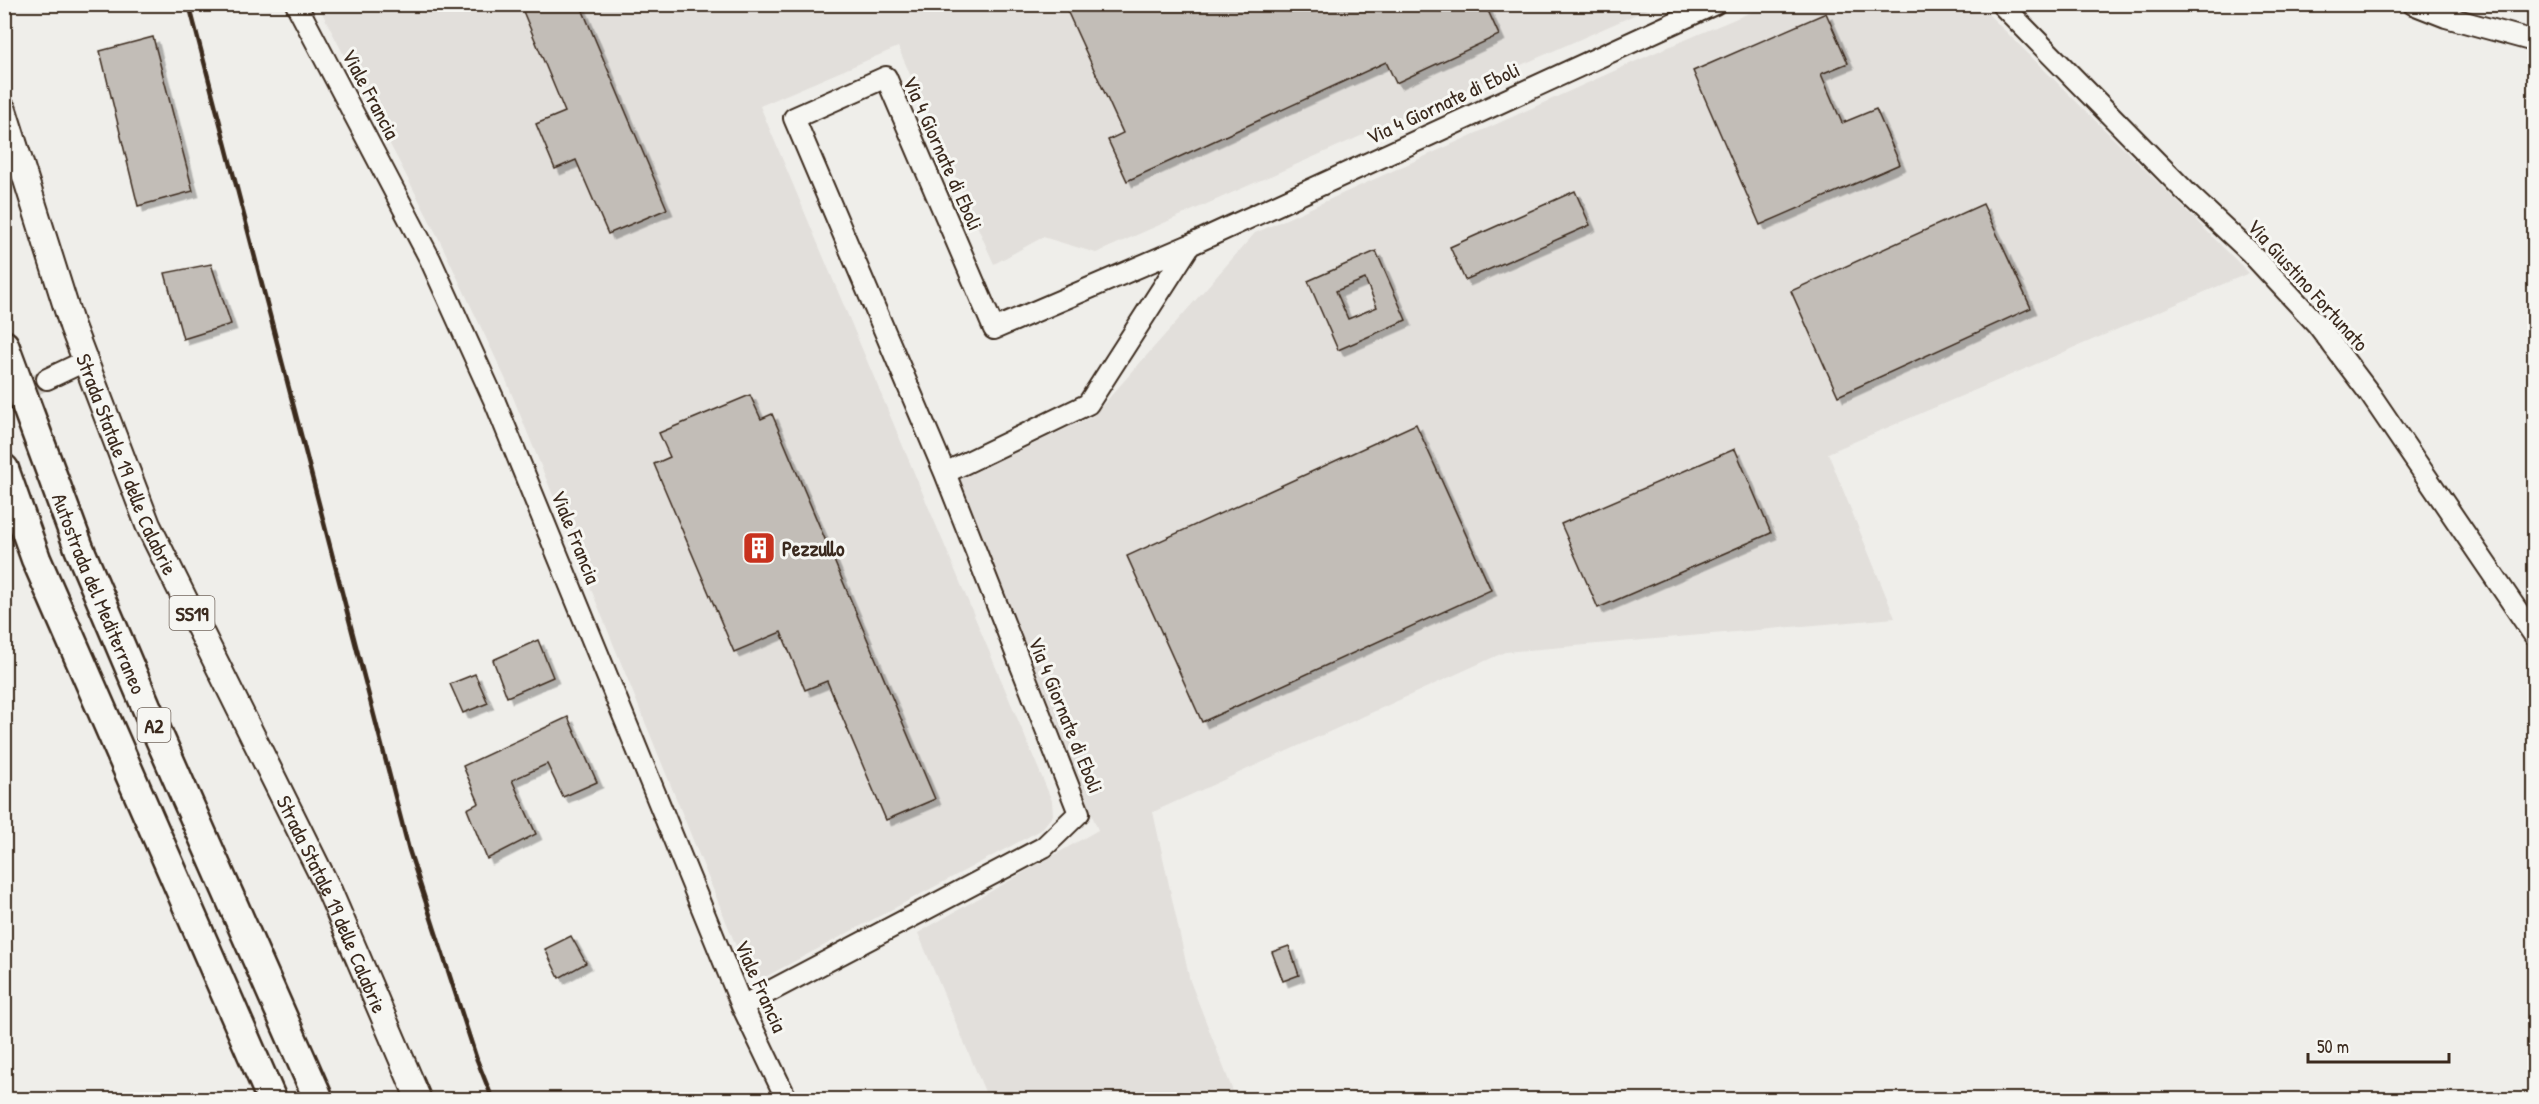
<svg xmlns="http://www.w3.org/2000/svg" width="2539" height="1104" font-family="'Patrick Hand',sans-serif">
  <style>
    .built { fill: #e2dfdb }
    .building { fill: #c2bdb7; stroke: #3b2a1e; stroke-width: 1.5; fill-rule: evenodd; filter: url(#shadow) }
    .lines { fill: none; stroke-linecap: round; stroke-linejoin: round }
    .minor-tunnel { stroke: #cbc7c1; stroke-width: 20; stroke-dasharray: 20 10; stroke-linecap: butt }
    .minor-casing { stroke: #3b2a1e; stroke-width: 24 }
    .major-casing { stroke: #3b2a1e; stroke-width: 28 }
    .highway-casing { stroke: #3b2a1e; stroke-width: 33 }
    .minor { stroke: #f6f6f2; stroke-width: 20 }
    .major { stroke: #f6f6f2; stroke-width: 24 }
    .highway { stroke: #f6f6f2; stroke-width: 28 }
    .rail { stroke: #3b2a1e; stroke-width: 4.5 }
    .labels { text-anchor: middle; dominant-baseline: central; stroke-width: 6; stroke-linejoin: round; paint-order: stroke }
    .shield { fill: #f6f6f2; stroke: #73675e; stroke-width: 1.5 }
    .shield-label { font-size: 20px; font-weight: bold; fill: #3b2a1e }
    .street-label { font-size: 21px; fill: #3b2a1e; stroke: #f6f6f2 }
    .poi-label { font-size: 21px; font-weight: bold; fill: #3b2a1e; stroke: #f6f6f2; text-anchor: start }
  </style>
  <defs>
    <filter id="shadow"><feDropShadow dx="5.5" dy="5.5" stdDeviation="0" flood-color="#0004"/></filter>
  </defs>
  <rect width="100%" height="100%" fill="#efeeea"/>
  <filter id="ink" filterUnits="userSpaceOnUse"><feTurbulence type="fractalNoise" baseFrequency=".0167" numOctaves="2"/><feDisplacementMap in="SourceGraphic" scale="12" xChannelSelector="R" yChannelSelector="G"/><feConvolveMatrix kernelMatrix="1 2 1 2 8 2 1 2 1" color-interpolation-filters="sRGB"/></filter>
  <g filter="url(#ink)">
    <path class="built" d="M1978 4 2249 273 1828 453 1895 618 1505 652 1153 812 1190 981 1236 1099H988L918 933 1098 830 956 481 1093 416 1255 233 1654 53 1768 5Z
      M318 5H1657L1096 253 1043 237 994 264 898 47 760 106 1052 801 1053 815 1041 830 765 977 754 978 745 968 506 380 438 237Z"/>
    <path class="building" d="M520 4H580L667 209 608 234 576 160 555 169 536 124 565 112Z
      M1064 4H1485L1499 35 1396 83 1386 62 1127 181 1108 140 1123 133Z
      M1826 13 1848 63 1821 74 1842 123 1876 109 1900 164 1760 225 1693 71Z
      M153 37 193 191 138 206 100 51Z
      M1575 191 1590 225 1465 280 1450 247Z
      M1983 204 2031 308 1838 396 1791 291Z
      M1376 251 1406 320 1338 350 1308 281ZM1365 279 1377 307 1348 319 1336 291Z
      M211 264 231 324 183 339 165 273Z
      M750 395 761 419 772 414 935 799 886 820 827 681 805 690 781 632 734 652 654 464 670 457 659 433Z
      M1416 424 1491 590 1202 722 1127 556Z
      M1735 449 1771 533 1598 608 1561 524Z
      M538 640 553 677 507 697 493 660Z
      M475 674 488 703 463 713 450 684Z
      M568 717 597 782 563 797 547 764 512 780 536 834 487 859 467 809 479 803 463 766Z
      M571 936 586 963 559 978 545 949Z
      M1289 946 1299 975 1283 981 1272 952Z"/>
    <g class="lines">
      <path class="minor-tunnel" d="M4 401 47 379"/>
      <defs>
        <path id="minor" d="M296 4 430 259 495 402 742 1006 787 1100
          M2001 4 2185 191 2250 252 2317 324 2370 394 2534 635
          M2413 4 2446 17 2534 41
          M47 379 85 361
          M945 473 794 118 886 77 994 329 1190 245
          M742 1006 1044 847 1079 813 945 473 1088 404 1190 245 1715 4"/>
        <g id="major">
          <path id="s1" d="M4 110 72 326 148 525 329 890 419 1100"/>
        </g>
        <g id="highway">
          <path id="s2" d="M4 345 79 548 157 732 319 1100"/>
          <path d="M4 469 36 559 272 1100"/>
        </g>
      </defs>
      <use href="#minor" class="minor-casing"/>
      <use href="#major" class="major-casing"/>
      <use href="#highway" class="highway-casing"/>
      <use href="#minor" class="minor"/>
      <use href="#major" class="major"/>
      <use href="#highway" class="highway"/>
      <path class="rail" d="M189 4 409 850 477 1060 493 1100"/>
    </g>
  </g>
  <defs>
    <symbol id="building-square" viewBox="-11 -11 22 22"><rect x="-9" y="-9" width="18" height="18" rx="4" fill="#c8321e" stroke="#f6f6f2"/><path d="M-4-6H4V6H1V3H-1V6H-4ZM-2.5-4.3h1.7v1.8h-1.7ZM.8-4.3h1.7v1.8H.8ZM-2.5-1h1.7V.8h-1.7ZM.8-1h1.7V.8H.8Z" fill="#fff"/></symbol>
  </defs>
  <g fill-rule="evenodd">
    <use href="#building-square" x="740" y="529" width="38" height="38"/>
  </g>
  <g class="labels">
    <g class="shield">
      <rect x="169.5" y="596" width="45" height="34" rx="4.5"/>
      <rect x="137.5" y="708" width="33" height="34" rx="4.5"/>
    </g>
    <g class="shield-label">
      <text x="192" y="613">SS19</text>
      <text x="154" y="725">A2</text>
    </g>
    <g class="street-label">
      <text transform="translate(371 94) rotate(62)">Viale Francia</text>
      <text transform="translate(1443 103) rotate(-25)">Via 4 Giornate di Eboli</text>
      <text transform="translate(943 153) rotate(66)">Via 4 Giornate di Eboli</text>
      <text transform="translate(2308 285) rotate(48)">Via Giustino Fortunato</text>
      <text stroke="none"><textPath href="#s1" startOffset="375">Strada Statale 19 delle Calabrie</textPath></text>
      <text transform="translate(576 537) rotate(68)">Viale Francia</text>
      <text stroke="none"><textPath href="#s2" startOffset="266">Autostrada del Mediterraneo</textPath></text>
      <text transform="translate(1066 715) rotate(68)">Via 4 Giornate di Eboli</text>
      <text stroke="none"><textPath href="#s1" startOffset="861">Strada Statale 19 delle Calabrie</textPath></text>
      <text transform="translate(761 986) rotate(66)">Viale Francia</text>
    </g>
    <g class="poi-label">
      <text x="782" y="548">Pezzullo</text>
    </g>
  </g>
  <rect width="2539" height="1104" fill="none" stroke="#f6f6f2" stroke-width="24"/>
  <rect x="12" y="12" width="2515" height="1080" fill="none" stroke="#3b2a1e" stroke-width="2" filter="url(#ink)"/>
  <path d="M2308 1053v9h141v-9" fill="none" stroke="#3b2a1e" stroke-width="3"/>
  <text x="2317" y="1053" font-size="18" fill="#3b2a1e" stroke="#f6f6f2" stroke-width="4.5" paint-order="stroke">50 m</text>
</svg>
